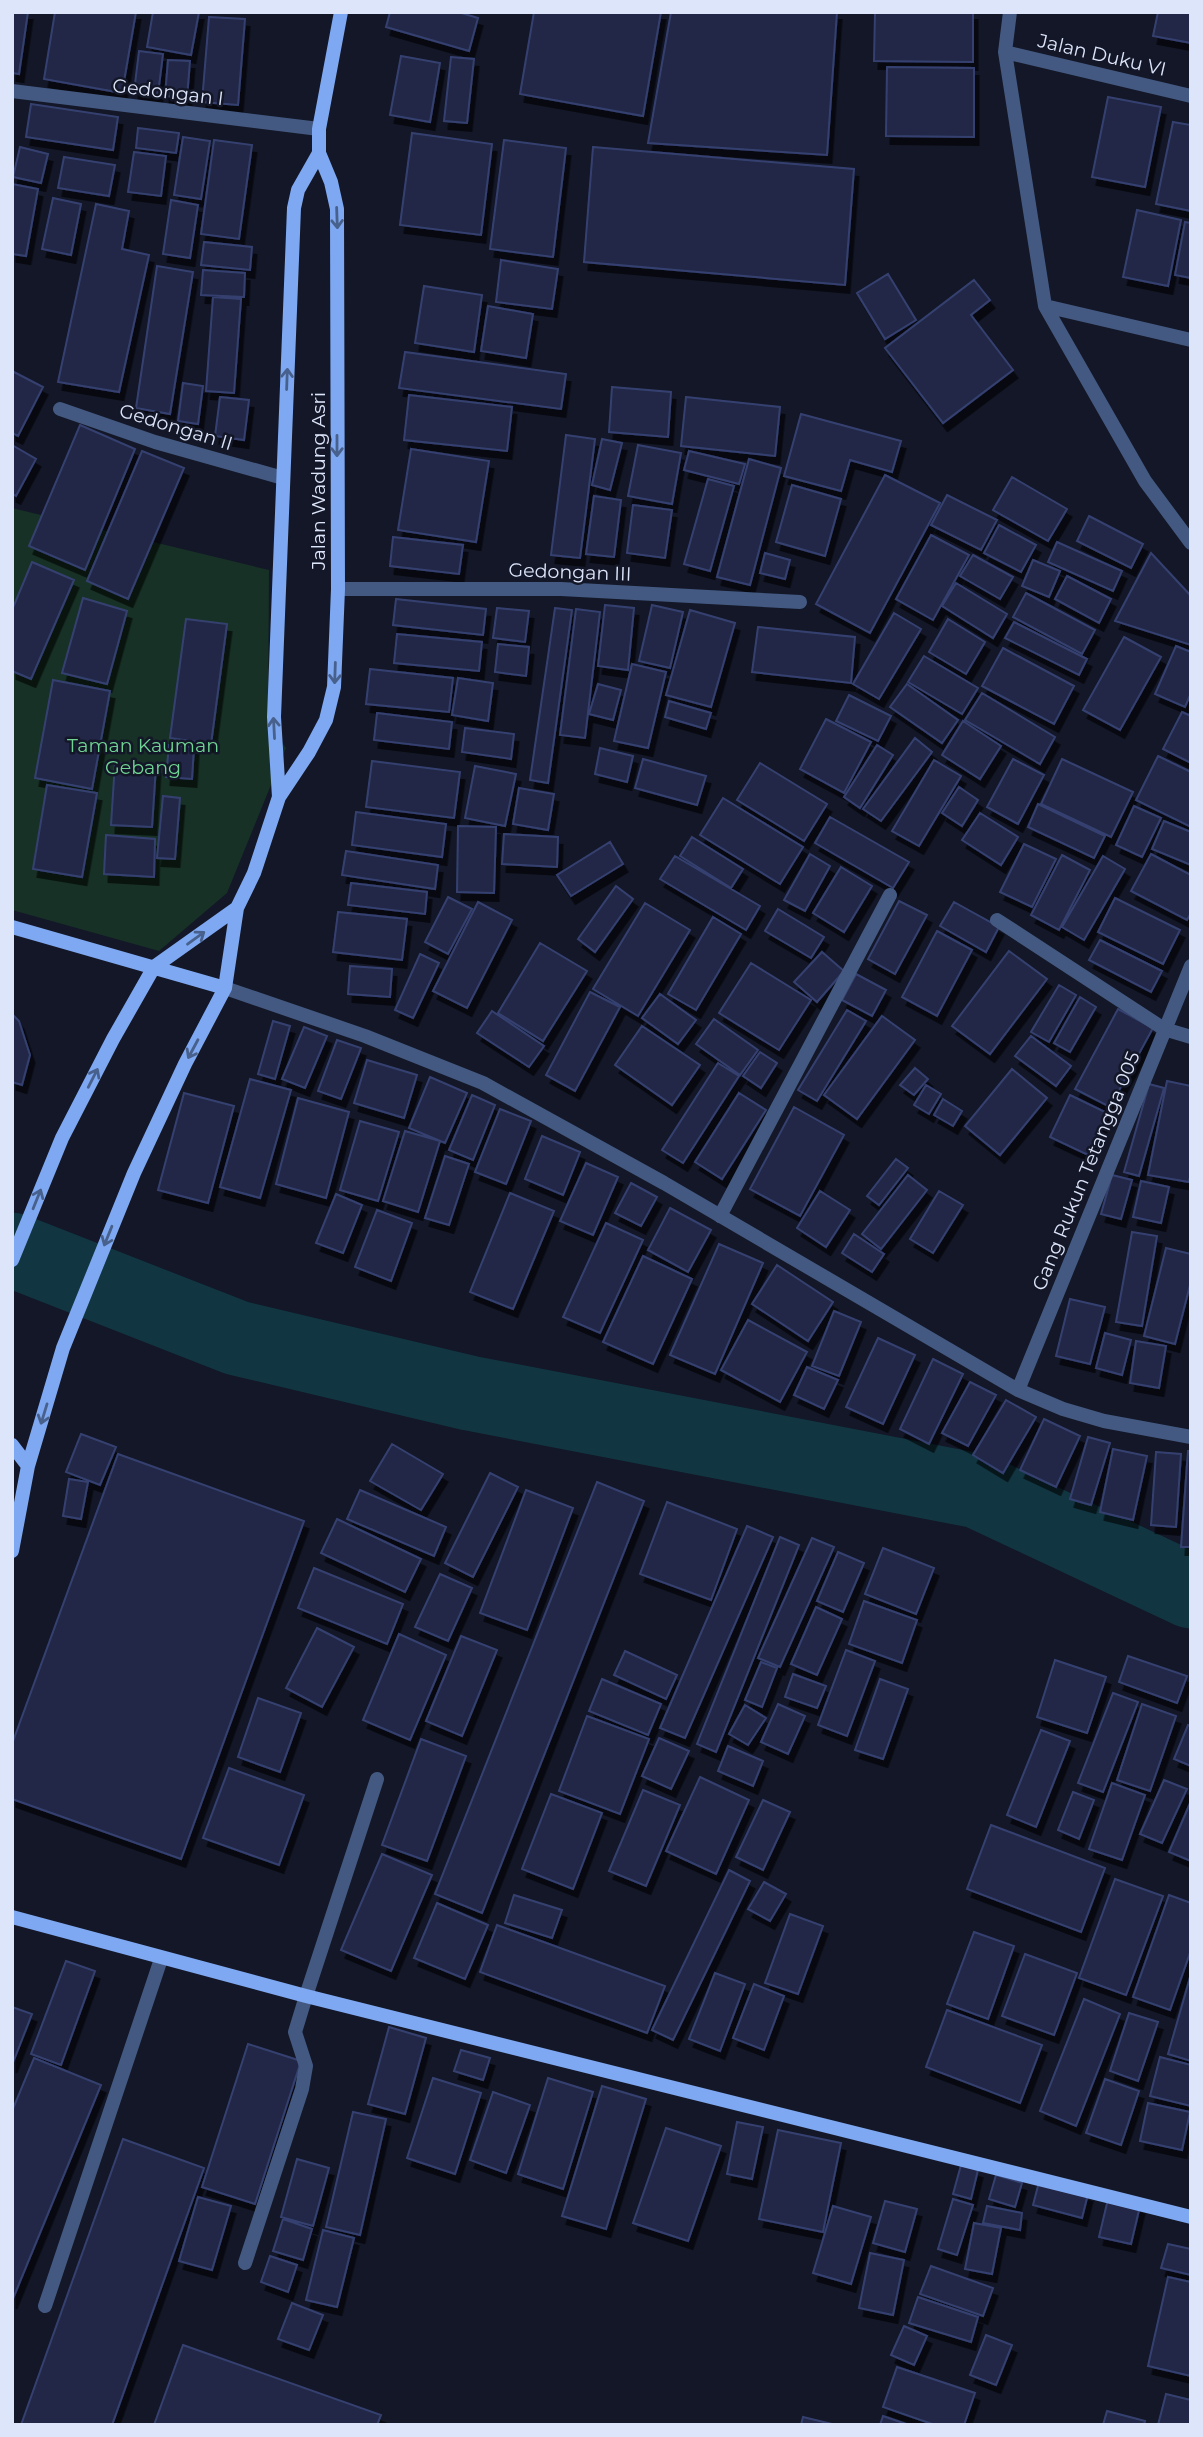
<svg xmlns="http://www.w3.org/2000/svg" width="1203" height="2437" font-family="Montserrat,sans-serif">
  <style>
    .green { fill: #173126 }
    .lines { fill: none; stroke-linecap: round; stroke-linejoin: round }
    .river { stroke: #113642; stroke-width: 75 }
    .building { fill: #212846; stroke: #354170; stroke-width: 2; filter: url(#shadow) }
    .lane { stroke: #435981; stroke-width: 14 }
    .street { stroke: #435981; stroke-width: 14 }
    .secondary { stroke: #7ea8f1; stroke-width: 14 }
    .oneway { stroke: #48608c }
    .labels { text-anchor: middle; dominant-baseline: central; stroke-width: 5; stroke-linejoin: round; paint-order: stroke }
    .street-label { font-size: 19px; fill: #dde5fb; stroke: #131727 }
    .park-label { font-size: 19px; fill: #70d594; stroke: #131727 }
  </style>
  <defs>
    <filter id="shadow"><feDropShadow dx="4.5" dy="8" stdDeviation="0" flood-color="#0009"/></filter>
  </defs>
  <rect width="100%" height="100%" fill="#131727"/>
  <path class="green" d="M12 508 269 570 268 723 286 748 227 893 159 951 12 910Z"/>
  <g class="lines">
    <path class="river" d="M12 1250 237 1338 469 1393 978 1491 1191 1591"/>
  </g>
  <path class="building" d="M12 12H28L19 74 12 73Z
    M55 12H136L122 93 44 79Z
    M153 12H199L191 55 147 47Z
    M390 12H458L478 18 469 51 386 27Z
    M534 12H661L643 116 520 94Z
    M671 12H837L827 155 648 143Z
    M875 12H973V62L874 61Z
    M1158 12H1191V43L1153 36Z
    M209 17 245 19 238 105 202 102Z
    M139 51 163 54 158 94 134 92Z
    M401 56 440 63 430 122 390 115Z
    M451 57 474 59 467 123 444 121Z
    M168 60 190 61 187 98 165 96Z
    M887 67 974 68V137L886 136Z
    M1108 97 1161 107 1145 187 1092 177Z
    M31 104 118 117 113 150 26 137Z
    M1173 122 1191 125V211L1156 204Z
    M138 128 179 133 176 153 136 148Z
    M412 133 492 144 481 235 400 225Z
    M183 137 210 141 201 199 174 195Z
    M214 140 252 145 239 239 201 234Z
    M504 140 566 148 553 257 490 249Z
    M20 147 48 154 41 183 13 177Z
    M593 147 854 169 845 285 584 262Z
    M134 152 166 156 161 196 128 192Z
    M64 157 115 165 109 196 58 188Z
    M12 184 38 189 26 256 12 254Z
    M53 198 81 204 71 255 42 249Z
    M171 200 198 205 190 258 163 254Z
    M96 204 129 211 122 249 149 255 119 392 58 382Z
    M1137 210 1181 220 1168 286 1123 277Z
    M1185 222 1191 223V278L1175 275Z
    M204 242 252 247 250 270 201 265Z
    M501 260 558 269 552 309 496 302Z
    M157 266 193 272 170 414 136 408Z
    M203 270 245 273 244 297 201 295Z
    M888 274 916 320 885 339 857 293Z
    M974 280 990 300 971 315 1013 370 943 423 885 348Z
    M424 286 482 295 474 352 415 343Z
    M213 297 241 299 234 393 206 391Z
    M488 306 533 314 526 358 481 351Z
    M405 352 566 374 561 409 399 388Z
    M12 371 43 387 18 436 12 433Z
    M183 383 203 386 198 424 178 421Z
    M612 387 671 392 668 437 609 432Z
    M409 395 512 407 507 451 404 440Z
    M220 397 249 400 244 440 215 436Z
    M686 397 780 407 775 456 681 446Z
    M801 414 901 441 892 472 850 460 841 491 784 476Z
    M80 425 135 449 85 570 29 546Z
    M566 435 595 439 580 558 551 555Z
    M602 439 622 443 610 490 592 485Z
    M12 445 36 459 16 496 12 494Z
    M638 445 681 453 672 504 628 496Z
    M411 449 489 461 476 542 398 530Z
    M142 451 184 468 128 599 87 581Z
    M689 451 745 464 739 484 684 470Z
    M749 459 781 468 750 585 717 577Z
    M885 475 940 503 870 633 816 604Z
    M1012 477 1067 509 1048 541 993 510Z
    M708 479 734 486 710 571 684 564Z
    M792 485 841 499 825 556 776 542Z
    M947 495 997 520 981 550 931 525Z
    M594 496 621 500 614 557 586 554Z
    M633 505 672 510 665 558 627 553Z
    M1089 516 1143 544 1131 568 1077 541Z
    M999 525 1036 545 1021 572 984 553Z
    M931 535 969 555 933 620 896 599Z
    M393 537 463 545 459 574 390 566Z
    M1057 542 1122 571 1113 591 1048 562Z
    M765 553 790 560 785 579 760 573Z
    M1151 553 1191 596V645L1115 621Z
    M973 555 1013 577 1000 599 960 576Z
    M1033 560 1060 571 1049 597 1022 586Z
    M32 562 74 580 31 679 12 671V610Z
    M1067 576 1111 599 1099 623 1055 599Z
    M956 583 1007 614 993 638 942 606Z
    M1026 593 1095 630 1082 654 1013 617Z
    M83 598 127 611 107 684 62 673Z
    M396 599 486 609 483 635 393 625Z
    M605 605 634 608 628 670 598 666Z
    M652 605 683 612 670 668 639 661Z
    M497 608 529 611 525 642 493 638Z
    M555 608 572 610 548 783 530 780Z
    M576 609 600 612 585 738 560 735Z
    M690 610 735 623 711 707 666 695Z
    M894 613 921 629 879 699 853 684Z
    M186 619 227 624 211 744 170 738Z
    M948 619 985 642 966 674 929 652Z
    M1014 622 1087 659 1079 675 1005 638Z
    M758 627 855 637 851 683 752 672Z
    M397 634 482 642 479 671 394 663Z
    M1124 637 1161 657 1120 730 1083 710Z
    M498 644 529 647 526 676 495 672Z
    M1176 646 1191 652V693L1185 707 1155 694Z
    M1003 648 1074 686 1054 724 982 686Z
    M924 656 978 688 962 714 908 682Z
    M632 664 666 672 648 748 614 741Z
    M370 669 453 678 449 712 366 704Z
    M458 678 493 683 488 721 452 715Z
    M53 680 110 691 92 789 35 778Z
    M598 684 621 690 613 720 589 714Z
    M907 684 958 720 942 743 890 707Z
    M982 693 1055 737 1040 764 965 720Z
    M849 695 891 716 878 741 836 721Z
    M669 701 711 713 706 729 665 717Z
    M1182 712 1191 716V763L1163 749Z
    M377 713 452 722 449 749 374 740Z
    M826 719 871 742 844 793 800 769Z
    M963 721 1001 746 980 779 942 755Z
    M465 728 514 734 511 759 462 752Z
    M915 738 932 752 881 821 863 809Z
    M169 745 194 747 192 779 166 777Z
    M877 745 893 755 860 808 844 797Z
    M600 748 633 756 627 782 595 774Z
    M1158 756 1191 772V827L1136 800Z
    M643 759 706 776 697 805 635 788Z
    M1013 759 1044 775 1018 824 987 807Z
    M1062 759 1133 792 1111 837 1041 804Z
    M934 760 961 776 919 846 892 831Z
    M372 761 460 772 454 818 366 807Z
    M115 763 156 766 152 827 111 825Z
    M760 763 827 804 804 841 737 800Z
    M475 766 516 774 505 826 465 818Z
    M47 785 97 793 82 877 33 869Z
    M959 787 978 800 962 826 942 813Z
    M519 788 554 794 548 830 513 824Z
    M163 796 180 798 175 859 157 858Z
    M723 798 803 847 780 884 700 835Z
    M1038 804 1105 836 1094 858 1028 827Z
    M1134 806 1161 818 1142 857 1116 845Z
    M356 812 446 824 442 857 352 845Z
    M980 813 1018 837 1001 865 962 840Z
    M830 817 909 862 893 888 815 843Z
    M1164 821 1191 832V865L1152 849Z
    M458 826 496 827 494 893 457 892Z
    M504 834 558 837 557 867 502 864Z
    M106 835 155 839 154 877 104 874Z
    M692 837 743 869 731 888 680 856Z
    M610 842 623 864 571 896 557 875Z
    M1024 844 1056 859 1032 907 1000 892Z
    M346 851 438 865 435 889 342 875Z
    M810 854 830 866 805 911 784 900Z
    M1151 854 1191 875V913L1187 920 1131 891Z
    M1062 855 1090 870 1059 930 1031 915Z
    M675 856 760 906 746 930 660 879Z
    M1103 856 1125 869 1084 940 1062 927Z
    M841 867 872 886 844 932 813 913Z
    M351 883 427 892 425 914 348 905Z
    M616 886 633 899 595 952 578 939Z
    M448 897 472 909 448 954 425 942Z
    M1115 898 1180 930 1163 964 1098 932Z
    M899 901 927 915 895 974 868 959Z
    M478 902 512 920 467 1008 433 991Z
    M954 902 999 927 986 952 940 926Z
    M645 903 690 930 638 1016 593 989Z
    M778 909 824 937 811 958 765 931Z
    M338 912 407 919 402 960 333 952Z
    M713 917 741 934 696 1010 668 994Z
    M937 931 972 950 937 1016 902 997Z
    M1100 940 1162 971 1151 992 1089 960Z
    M540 943 587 971 543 1041 498 1013Z
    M1009 951 1047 979 990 1054 952 1026Z
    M822 952 844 971 817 1002 794 982Z
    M420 954 439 963 413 1018 395 1010Z
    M751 963 811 1000 779 1050 719 1013Z
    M350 966 392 969 390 997 348 994Z
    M856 974 886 990 872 1016 842 1000Z
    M1059 985 1076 995 1049 1042 1031 1032Z
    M590 992 620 1007 575 1091 546 1075Z
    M660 994 696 1020 678 1044 642 1018Z
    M1080 997 1096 1007 1070 1052 1054 1043Z
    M1118 1009 1153 1028 1110 1107 1075 1089Z
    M847 1010 866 1021 817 1101 798 1090Z
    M492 1011 544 1046 529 1067 477 1033Z
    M12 1014 19 1021 30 1055 22 1085 12 1082Z
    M882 1016 915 1040 857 1119 824 1095Z
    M714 1019 758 1050 740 1075 696 1044Z
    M273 1021 290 1026 275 1079 258 1074Z
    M642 1026 700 1065 672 1105 615 1065Z
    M304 1027 327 1036 305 1088 282 1079Z
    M1031 1036 1071 1066 1056 1086 1015 1056Z
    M337 1040 361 1048 341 1099 318 1091Z
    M760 1052 777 1063 761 1088 743 1076Z
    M367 1060 417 1075 404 1118 354 1103Z
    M718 1063 739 1076 683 1163 662 1150Z
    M915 1068 928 1079 914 1095 900 1085Z
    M1012 1069 1047 1098 1000 1155 965 1126Z
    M430 1077 467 1093 445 1143 409 1128Z
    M250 1079 291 1090 260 1198 220 1187Z
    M1167 1081 1191 1086V1172L1189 1182 1148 1175Z
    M1149 1084 1164 1088 1139 1176 1124 1172Z
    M926 1085 941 1094 929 1114 914 1105Z
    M184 1093 234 1106 208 1203 158 1190Z
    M739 1093 766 1110 722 1179 695 1162Z
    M472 1095 495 1105 473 1160 449 1150Z
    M1070 1095 1107 1113 1088 1155 1050 1137Z
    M298 1098 349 1112 326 1198 276 1184Z
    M943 1099 962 1111 953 1126 934 1115Z
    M794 1107 844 1135 800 1216 750 1189Z
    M500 1109 531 1121 506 1184 475 1172Z
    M360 1121 399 1132 378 1201 340 1190Z
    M405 1131 440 1141 418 1212 383 1201Z
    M542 1136 580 1152 563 1195 525 1179Z
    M445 1156 469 1164 449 1225 425 1218Z
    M896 1159 908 1168 879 1205 867 1196Z
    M586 1163 618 1177 593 1235 560 1221Z
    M908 1175 927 1190 881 1249 862 1234Z
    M1112 1175 1132 1180 1121 1219 1101 1214Z
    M1141 1181 1169 1187 1161 1223 1133 1217Z
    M631 1183 657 1197 641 1226 615 1213Z
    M820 1191 850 1210 826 1247 797 1228Z
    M939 1191 963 1205 933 1253 910 1239Z
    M510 1193 554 1211 513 1309 470 1292Z
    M336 1194 362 1205 343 1253 316 1243Z
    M670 1208 711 1230 688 1272 648 1250Z
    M377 1210 412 1223 391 1281 355 1267Z
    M606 1223 643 1240 600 1333 563 1317Z
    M1132 1232 1157 1236 1142 1326 1116 1322Z
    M854 1234 884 1254 872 1272 842 1253Z
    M719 1244 763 1263 715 1374 670 1355Z
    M1166 1248 1191 1254V1281L1175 1344 1144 1336Z
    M643 1256 692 1279 653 1364 603 1342Z
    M777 1265 833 1302 808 1341 752 1304Z
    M1070 1299 1105 1307 1090 1364 1056 1356Z
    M834 1311 861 1322 839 1376 812 1366Z
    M748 1320 807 1352 780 1402 721 1370Z
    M1105 1333 1131 1340 1122 1375 1096 1368Z
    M878 1338 915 1355 883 1424 846 1407Z
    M1136 1341 1166 1346 1159 1388 1130 1383Z
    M933 1359 963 1374 929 1444 900 1429Z
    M807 1367 838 1380 824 1409 794 1395Z
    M970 1382 996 1395 968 1446 942 1433Z
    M1006 1400 1036 1417 1003 1473 973 1455Z
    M1044 1419 1080 1436 1056 1487 1020 1470Z
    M81 1434 116 1447 100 1485 66 1472Z
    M1088 1437 1110 1443 1091 1505 1070 1499Z
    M392 1444 443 1474 421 1510 370 1481Z
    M1113 1449 1147 1456 1133 1520 1100 1512Z
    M1188 1451H1191V1547H1181Z
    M1156 1452 1181 1454 1176 1527 1151 1525Z
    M118 1454 304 1521 181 1859 12 1799V1744Z
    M490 1473 518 1487 473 1577 445 1563Z
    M69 1479 88 1482 81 1519 63 1516Z
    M597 1482 644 1501 482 1913 435 1894Z
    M360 1490 446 1527 434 1556 347 1519Z
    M526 1490 573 1508 527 1630 480 1613Z
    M667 1502 737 1529 711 1600 640 1574Z
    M337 1519 421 1559 405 1592 321 1553Z
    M747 1526 773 1537 685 1738 660 1728Z
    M780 1537 799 1545 716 1752 697 1744Z
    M812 1538 834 1547 780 1667 758 1658Z
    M883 1548 934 1568 916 1614 865 1594Z
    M838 1552 864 1563 843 1612 817 1601Z
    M314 1568 403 1604 387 1644 298 1608Z
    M440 1574 472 1588 448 1641 415 1627Z
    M864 1601 917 1620 902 1663 849 1644Z
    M816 1607 842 1619 817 1675 791 1664Z
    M317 1628 354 1647 322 1707 286 1688Z
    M399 1634 446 1655 410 1740 363 1720Z
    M461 1636 497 1650 462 1736 426 1721Z
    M846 1650 875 1661 847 1736 818 1725Z
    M625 1651 677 1675 666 1699 614 1675Z
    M1128 1656 1187 1676 1177 1703 1119 1682Z
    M1055 1660 1106 1677 1087 1733 1037 1717Z
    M761 1662 777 1668 762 1707 745 1700Z
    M793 1674 826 1686 817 1708 785 1697Z
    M602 1679 661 1704 648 1735 589 1711Z
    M880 1679 908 1689 883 1759 855 1750Z
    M1113 1693 1138 1702 1103 1792 1078 1783Z
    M258 1698 301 1713 280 1772 238 1757Z
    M778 1704 805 1716 788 1754 761 1742Z
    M1142 1704 1176 1716 1150 1791 1117 1780Z
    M745 1705 766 1718 748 1745 729 1734Z
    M587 1716 649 1739 620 1814 559 1791Z
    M1188 1725 1191 1726V1766L1174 1759Z
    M1041 1730 1070 1741 1036 1827 1007 1815Z
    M659 1738 689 1751 671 1789 642 1776Z
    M421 1739 466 1756 427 1861 382 1845Z
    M728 1746 763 1761 753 1786 718 1771Z
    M229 1768 304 1795 279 1865 203 1838Z
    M700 1777 749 1800 716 1874 666 1851Z
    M1164 1780 1187 1789 1162 1843 1140 1834Z
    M1112 1783 1145 1795 1122 1860 1089 1849Z
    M643 1790 680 1805 646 1886 609 1871Z
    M1073 1792 1094 1800 1079 1839 1058 1830Z
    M551 1794 602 1813 573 1889 522 1869Z
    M763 1800 790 1812 763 1870 736 1857Z
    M1191 1801V1861L1169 1852Z
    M991 1825 1105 1868 1081 1932 967 1889Z
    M382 1854 432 1875 391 1971 341 1950Z
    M729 1870 750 1881 673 2040 652 2030Z
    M1115 1879 1163 1896 1126 1995 1079 1978Z
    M764 1882 786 1894 770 1921 748 1909Z
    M514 1895 562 1910 552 1938 505 1923Z
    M1169 1895 1191 1903V1950L1170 2010 1133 1997Z
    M437 1903 488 1925 465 1979 414 1958Z
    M790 1914 823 1926 798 1994 765 1983Z
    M497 1925 665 1986 647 2033 480 1972Z
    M974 1932 1014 1946 988 2019 947 2004Z
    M1025 1954 1077 1973 1054 2035 1002 2016Z
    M66 1961 95 1971 61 2065 31 2054Z
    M715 1973 745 1984 720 2051 689 2039Z
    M1191 1974V2061L1168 2054Z
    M754 1984 784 1996 764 2050 733 2038Z
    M1084 1999 1120 2014 1076 2126 1040 2111Z
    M12 2007 32 2014 12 2065Z
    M947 2010 1042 2045 1020 2103 926 2067Z
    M1129 2013 1158 2022 1138 2081 1110 2071Z
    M389 2027 426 2038 405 2114 368 2104Z
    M248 2044 301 2061 255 2204 202 2187Z
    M461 2050 490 2058 483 2080 454 2071Z
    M1160 2057 1191 2065V2106L1150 2096Z
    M34 2058 101 2085 12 2301V2111Z
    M433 2078 481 2093 455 2174 407 2158Z
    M548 2078 593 2092 563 2189 518 2174Z
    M1105 2079 1139 2091 1121 2145 1086 2133Z
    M602 2086 646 2099 606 2229 562 2216Z
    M493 2092 530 2105 506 2173 470 2160Z
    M1148 2103 1190 2112 1182 2150 1140 2141Z
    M353 2112 386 2119 360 2235 326 2227Z
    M737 2122 763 2127 752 2179 727 2174Z
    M666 2128 721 2146 688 2241 633 2223Z
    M778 2130 841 2143 823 2232 759 2219Z
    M123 2139 204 2168 112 2425H21Z
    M297 2159 329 2168 313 2226 281 2217Z
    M961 2165 978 2170 971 2199 953 2194Z
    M996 2175 1022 2183 1015 2207 989 2199Z
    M1039 2182 1088 2194 1082 2218 1033 2205Z
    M198 2197 231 2206 212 2270 179 2261Z
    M953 2199 973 2205 957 2255 938 2249Z
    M1108 2199 1140 2206 1131 2244 1099 2237Z
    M885 2201 917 2209 905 2252 873 2243Z
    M833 2206 871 2217 851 2284 813 2273Z
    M987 2206 1022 2213 1020 2230 983 2223Z
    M283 2219 312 2229 303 2260 273 2251Z
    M974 2223 1001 2228 992 2274 965 2269Z
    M323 2230 354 2238 337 2307 306 2300Z
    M1168 2244 1191 2249V2275L1161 2268Z
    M870 2253 904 2260 893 2315 859 2308Z
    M270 2256 297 2265 288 2292 261 2282Z
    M931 2266 993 2288 983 2316 920 2294Z
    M1168 2277 1191 2282V2376L1148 2366Z
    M918 2297 978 2317 971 2342 909 2323Z
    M292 2303 323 2315 309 2350 278 2339Z
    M904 2326 927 2336 914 2365 891 2355Z
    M986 2335 1012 2345 996 2385 970 2375Z
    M183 2345 381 2415 377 2425H154Z
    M897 2367 975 2393 964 2425H935L883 2407Z
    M1166 2394 1191 2400V2425H1158Z
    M1107 2411 1145 2421 1144 2425H1103Z
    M883 2416 909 2425H880Z
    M803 2417 836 2425H801Z"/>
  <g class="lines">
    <path class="lane" d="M720 1216 890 895
      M245 2263 302 2089 306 2066 295 2032 306 1996
      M45 2306 161 1959"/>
    <path class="street" d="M1010 12 1005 52 1045 306 1145 481 1191 543
      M1005 52 1191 96
      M12 91 319 129
      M1045 306 1191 340
      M60 409 155 442 283 478
      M338 589H561L800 602
      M997 920 1164 1029 1191 1037
      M225 988 365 1036 483 1083 664 1183 1018 1390 1063 1409 1104 1421 1191 1437
      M1018 1390 1191 966
      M306 1996 377 1779"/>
    <path class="secondary" d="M279 797 274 717 294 208 298 190 319 153
      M12 927 225 988
      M12 1260 62 1138 113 1039 154 967 237 908
      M12 1445 28 1466
      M12 1551 28 1466 63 1348 134 1173 185 1064 225 988 237 908 254 873 279 797 309 752 326 720 334 687 338 589 337 209 331 182 319 153V129L341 12
      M12 1917 306 1996 1191 2217"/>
  </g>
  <defs><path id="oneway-shaft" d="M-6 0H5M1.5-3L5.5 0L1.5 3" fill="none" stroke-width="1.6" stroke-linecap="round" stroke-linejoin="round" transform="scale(1.75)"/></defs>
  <g class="oneway">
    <use href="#oneway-shaft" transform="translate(337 218) rotate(88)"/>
    <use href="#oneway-shaft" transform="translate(287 379) rotate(-88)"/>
    <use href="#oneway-shaft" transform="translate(337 446) rotate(90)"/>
    <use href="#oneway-shaft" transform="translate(335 673) rotate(92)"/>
    <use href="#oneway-shaft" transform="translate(274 728) rotate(-93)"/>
    <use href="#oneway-shaft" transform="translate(196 938) rotate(-36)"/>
    <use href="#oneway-shaft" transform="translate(193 1049) rotate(118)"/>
    <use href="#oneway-shaft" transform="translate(93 1078) rotate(-63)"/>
    <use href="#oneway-shaft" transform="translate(37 1199) rotate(-68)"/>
    <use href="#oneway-shaft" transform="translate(108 1236) rotate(112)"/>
    <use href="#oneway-shaft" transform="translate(44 1414) rotate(107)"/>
  </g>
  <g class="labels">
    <g class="street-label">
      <text transform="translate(1102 55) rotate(13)">Jalan Duku VI</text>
      <text transform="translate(168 92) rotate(7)">Gedongan I</text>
      <text transform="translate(176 427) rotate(17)">Gedongan II</text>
      <text transform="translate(318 481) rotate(-90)">Jalan Wadung Asri</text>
      <text transform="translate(570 572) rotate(2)">Gedongan III</text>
      <text transform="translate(1086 1171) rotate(-68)">Gang Rukun Tetangga 005</text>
    </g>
    <g class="park-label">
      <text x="143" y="745">Taman Kauman<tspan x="143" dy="22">Gebang</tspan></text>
    </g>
  </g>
  <rect width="1203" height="2437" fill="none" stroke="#dde5fb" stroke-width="28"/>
</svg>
